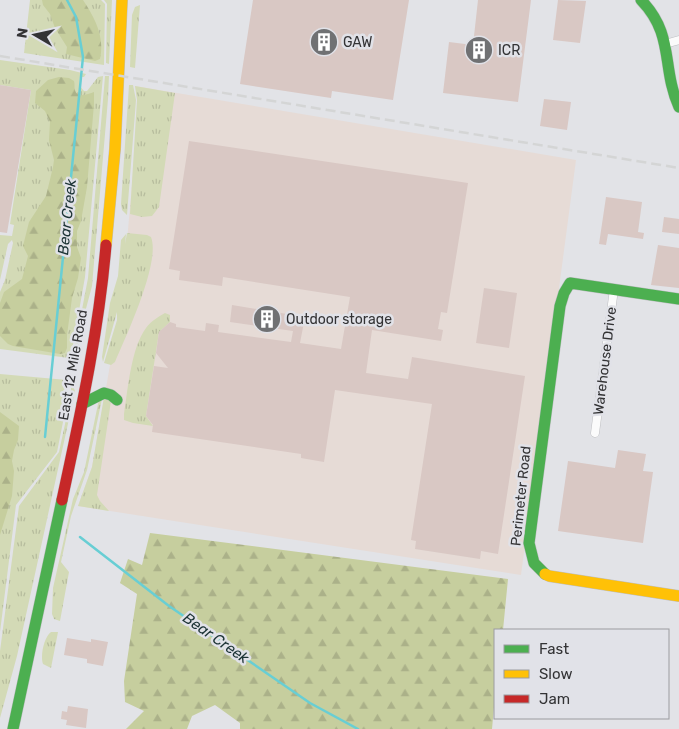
<svg xmlns="http://www.w3.org/2000/svg" width="679" height="729" font-family="Rubik,sans-serif">
  <style>
    .commercial { fill: #e6dbd6 }
    .grass { fill: url(#grass-tufts) }
    .forest { fill: url(#forest-firs) }
    .lines { fill: none; stroke-linecap: round; stroke-linejoin: round }
    .stream { stroke: #68ced4; stroke-width: 2.5 }
    .building { fill: #d9c8c4 }
    .street-casing { stroke: #bebfc2; stroke-width: 9 }
    .fast-casing { stroke: #bebfc2; stroke-width: 12 }
    .slow-casing { stroke: #bebfc2; stroke-width: 12 }
    .jam-casing { stroke: #bebfc2; stroke-width: 12 }
    .street { stroke: #fbfbfb; stroke-width: 8 }
    .fast { stroke: #4caf50; stroke-width: 11 }
    .slow { stroke: #ffc107; stroke-width: 11 }
    .jam { stroke: #c62828; stroke-width: 11 }
    .rail { stroke: #d4d5d5; stroke-width: 2.5; stroke-dasharray: 10 5; stroke-linecap: butt }
    .labels { text-anchor: middle; dominant-baseline: central; stroke-width: 5; stroke-linejoin: round; paint-order: stroke }
    .poi-label { font-size: 14px; fill: #333335; stroke: #e1e2e8; text-anchor: start }
    .street-label { font-size: 14px; fill: #333335; stroke: #e1e2e8 }
    .water-label { font-size: 15px; font-style: italic; fill: #1c3335; stroke: #e1e2e8 }
  </style>
  <defs>
    <pattern id="grass-tufts" width="24" height="20" patternUnits="userSpaceOnUse" patternTransform="scale(1.25)"><rect width="24" height="20" fill="#d3dab6"/><path d="M3 7l-1-3M5 7V3M7 7l1-3M15 17l-1-3M17 17v-4M19 17l1-3" fill="none" stroke="#b6bc9d"/></pattern>
    <pattern id="forest-firs" width="22" height="20" patternUnits="userSpaceOnUse" patternTransform="scale(1.25)"><rect width="22" height="20" fill="#c6ce9e"/><path d="M5 1l3.5 6h-7zM16 11l3.5 6h-7z" fill="#abb189"/></pattern>
  </defs>
  <rect width="100%" height="100%" fill="#e2e3e7"/>
  <path class="commercial" d="M135 86 576 160 521 575 78 506 92 467 118 320 124 275 137 128 138 100Z"/>
  <path class="grass" d="M30 0H101L105 4 104 65 24 53Z
    M104 0H112L109 64 106 63 107 4Z
    M140 5 135 68 130 67 132 15 135 7Z
    M0 60 70 70 86 74 84 77H80L79 85 84 91H87L98 77 103 76 85 277 71 356 69 358 0 349V292L5 280 13 243 12 240 8 244 0 280V235L12 236 14 225 10 224 31 90 0 85Z
    M105 76H109L108 99 92 286 83 320 77 354 75 359 73 357 88 278Z
    M129 85H133L136 100 127 215 122 210 121 204Z
    M135 86 175 93 159 207 152 216 142 217 130 214 137 100Z
    M127 233 147 235 151 237C161 262 126 336 115 362L111 365 104 363 117 320V312L103 362 102 357 110 303 118 276 121 240 126 234 125 244Z
    M165 313 170 315V322L159 332 146 416 153 426 133 423 124 420V414C128 389 131 348 146 328 151 321 158 317 165 313Z
    M0 374 67 380 68 397 57 452 16 505 0 632Z
    M71 381 75 391 69 419 17 656 0 718V651L19 506 59 452 71 396Z
    M104 397 111 401 97 495 100 501 109 511 78 506 92 467Z
    M102 399 87 470 71 516 61 562 69 572 60 621 54 619 52 614 53 588 73 499 84 472 98 404 99 400Z
    M51 632H58L51 668 43 664C40 656 44 637 51 632Z"/>
  <path class="forest" d="M42 0H83C95 18 105 37 100 59L95 61 66 54 67 47 55 28 50 14 43 5Z
    M59 77 69 78 74 81C75 84 74 87 75 90 77 99 88 94 94 92V104L87 187 81 221 77 231V247L81 258 78 278 72 298 67 335V348L65 353 60 354 13 346 8 344 0 336V303L4 292 22 279 28 256 23 246 29 222 46 196 53 167 54 160 49 140 50 122 45 111 35 103 36 91 48 80Z
    M0 412 19 426 18 440 14 450 12 461 14 471 12 496 0 535Z
    M150 533 508 579 503 630H495V696L492 729H240V723L215 705 192 716 187 729H126L144 711 125 702 124 681 137 594 120 583 128 559 142 565Z"/>
  <g class="lines">
    <path class="stream" d="M45 437 83 57 76 17 67 0
      M80 537 169 606 310 703 358 729"/>
  </g>
  <path class="building" d="M253 0H409L393 100 332 91 331 98 240 84Z
    M478 0H531L518 102 443 93 449 42 473 45Z
    M558 0 586 1 580 43 553 40Z
    M0 85 31 90 7 233 0 232Z
    M544 99 571 102 567 130 540 126Z
    M189 141 468 183 447 313 441 312 438 329 443 330 441 341 372 330 366 373 408 379 412 357 525 376 498 554 481 551 480 559 415 549 416 541 411 540 432 404 335 390 324 462 301 458V454L152 432 153 425 146 416 154 366 168 368 156 353 159 332 170 322 176 324V327L205 331 206 323 219 325 218 332 291 342 293 331 230 322 232 305 305 317 300 343 341 349 350 297 223 277 222 286 179 280 180 271 169 269Z
    M606 197 642 202 638 232 644 233 643 239 608 234 606 245 599 244Z
    M664 217 679 219V234L662 232Z
    M658 245 679 248V288L651 285Z
    M484 288 517 293 509 348 476 343Z
    M618 450 646 454 643 471 653 472 643 543 558 531 568 461 615 468Z
    M67 638 91 642V639L108 642 103 666 87 663V659L64 655Z
    M68 706 88 709 86 728 66 725 67 720 61 719 62 711 67 712Z"/>
  <g class="lines">
    <defs>
      <path id="street" d="M665 44 679 40
        M595 433 614 289"/>
      <path id="fast" d="M641 0C675 35 661 67 679 107
        M82 404 104 393 111 395 117 400
        M545 574 534 563 529 543 560 306 564 293 570 283 679 299
        M13 729 62 500"/>
      <path id="slow" d="M106 245 115 149 122 0
        M545 574 549 576 679 596"/>
      <path id="jam" d="M62 500C80 416 99 331 106 245"/>
    </defs>
    <use href="#street" class="street-casing"/>
    <use href="#fast" class="fast-casing"/>
    <use href="#slow" class="slow-casing"/>
    <use href="#jam" class="jam-casing"/>
    <use href="#street" class="street"/>
    <use href="#fast" class="fast"/>
    <use href="#slow" class="slow"/>
    <use href="#jam" class="jam"/>
    <path class="rail" d="M0 56 679 168"/>
  </g>
  <defs>
    <symbol id="building-disc" viewBox="-11 -11 22 22"><circle r="9.5" fill="#707173" stroke="#e1e2e8"/><path d="M-4-6H4V6H1V3H-1V6H-4ZM-2.5-4.3h1.7v1.8h-1.7ZM.8-4.3h1.7v1.8H.8ZM-2.5-1h1.7V.8h-1.7ZM.8-1h1.7V.8H.8Z" fill="#fff"/></symbol>
  </defs>
  <g fill-rule="evenodd">
    <use href="#building-disc" x="308" y="26" width="32" height="32"/>
    <use href="#building-disc" x="463" y="34" width="32" height="32"/>
    <use href="#building-disc" x="251" y="303" width="32" height="32"/>
  </g>
  <g class="labels">
    <g class="poi-label">
      <text x="343" y="42">GAW</text>
      <text x="498" y="50">ICR</text>
      <text x="286" y="319">Outdoor storage</text>
    </g>
    <g class="street-label">
      <text transform="translate(605 361) rotate(-83)">Warehouse Drive</text>
      <text transform="translate(73 365) rotate(-80)">East 12 Mile Road</text>
      <text transform="translate(521 496) rotate(-84)">Perimeter Road</text>
    </g>
    <g class="water-label">
      <text transform="translate(67 217) rotate(-84)">Bear Creek</text>
      <text transform="translate(216 638) rotate(35)">Bear Creek</text>
    </g>
  </g>
  <rect x="494" y="629" width="175" height="90" fill="#e1e2e8" stroke="#9b9ca0"/>
  <rect x="504" y="645" width="25" height="8" fill="#4caf50" stroke="#9b9ca0"/>
  <text x="539" y="654" font-size="15" fill="#333335">Fast</text>
  <rect x="504" y="670" width="25" height="8" fill="#ffc107" stroke="#9b9ca0"/>
  <text x="539" y="679" font-size="15" fill="#333335">Slow</text>
  <rect x="504" y="695" width="25" height="8" fill="#c62828" stroke="#9b9ca0"/>
  <text x="539" y="704" font-size="15" fill="#333335">Jam</text>
  <g transform="translate(35 35) rotate(279)" stroke="#e1e2e8" stroke-width="4" paint-order="stroke">
  <path d="M0-4L9 19L0 12L-9 19Z" fill="#333335"/>
  <text y="-8" font-size="14" font-weight="bold" text-anchor="middle" fill="#333335">N</text>
  </g>
</svg>
